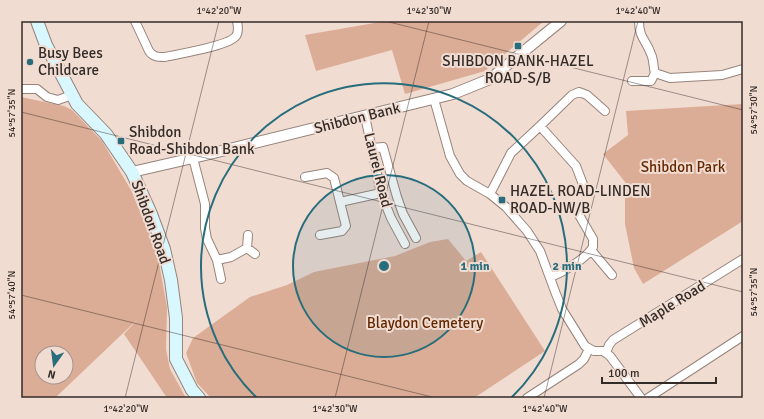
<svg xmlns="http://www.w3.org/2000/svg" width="764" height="419" font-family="Signika,sans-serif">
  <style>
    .green { fill: #dcad96; fill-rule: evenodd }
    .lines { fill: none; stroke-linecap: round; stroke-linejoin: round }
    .minor-casing { stroke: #97847b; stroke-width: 10 }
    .tertiary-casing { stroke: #97847b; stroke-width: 12 }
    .secondary-casing { stroke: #97847b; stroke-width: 14 }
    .minor { stroke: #fff; stroke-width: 8 }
    .tertiary { stroke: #fff; stroke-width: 10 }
    .secondary { stroke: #d8f7fe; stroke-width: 12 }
    .ticks { fill: none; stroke: #332b28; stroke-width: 1; stroke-opacity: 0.45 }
    .ring { fill: none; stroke: #286d7c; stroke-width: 2 }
    .poi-dot { fill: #286d7c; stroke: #f1dcd2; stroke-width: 1.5 }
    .labels { text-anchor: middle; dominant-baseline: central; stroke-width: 4; stroke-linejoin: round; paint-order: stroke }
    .poi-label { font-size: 15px; fill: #332b28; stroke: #f1dcd2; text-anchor: start }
    .street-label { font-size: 15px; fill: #332b28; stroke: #f1dcd2 }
    .park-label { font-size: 15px; fill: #642902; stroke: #f1dcd2 }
    .centre { fill: #286d7c; stroke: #f1dcd2; stroke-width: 2 }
    .ring-label { font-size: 12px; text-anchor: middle; font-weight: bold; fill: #286d7c; stroke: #f1dcd2; stroke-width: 4; stroke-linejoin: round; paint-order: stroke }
    .neatline { fill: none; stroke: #332b28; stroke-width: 1.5 }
    .ticks-label { font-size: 10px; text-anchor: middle; fill: #332b28 }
  </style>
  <rect width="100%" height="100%" fill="#f1dcd2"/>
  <path class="green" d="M386 21H544L485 71 405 94 392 50 316 71 305 35Z
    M21 97 64 106 72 110 102 141 131 190 157 252 167 307 166 349 170 369 186 398H167L124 334 138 319 55 398H21ZM42 353H66V377H42Z
    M743 104V221L643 284 634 268 625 224V182L603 154 628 135 626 111Z
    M448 239 466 261 481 252 545 351 474 398H211L197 383 186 353 193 338 250 297 287 285 314 272 395 256 430 242Z"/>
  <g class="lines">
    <defs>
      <path id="minor" d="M135 21 149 51C153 57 158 57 165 57 178 54 229 46 236 36 239 32 238 26 237 21
        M639 21C639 38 646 40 651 54 654 60 653 67 655 73L670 78 722 75 743 69
        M632 81H651L655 73
        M21 89H37L47 97 58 100 72 95
        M434 99 450 156 460 174 467 181 490 194 506 207 527 231 540 251 556 294 562 309 585 346 594 351H603L610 356 641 398
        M365 116 381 193 391 218 405 244
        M540 126 576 166 584 187
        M372 148 383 147 397 197 403 214 416 238
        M193 158 205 204V228L207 239 217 260 231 257 247 248
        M305 177 327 173 334 178 346 226 342 231 320 235
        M490 194 511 153 540 126 572 95 579 92 587 95 605 111
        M340 202 381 193
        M248 235 247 248 255 254
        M591 250 612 275
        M217 260 221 279
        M550 277C562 273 587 258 593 247V239L579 215
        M606 353 609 345 613 340 743 259
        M527 398 579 364 584 359 589 349
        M648 398 743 336"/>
      <path id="tertiary" d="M132 172 193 158 453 94 490 79 561 21"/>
      <path id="secondary" d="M37 21 46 45 77 104 106 134 132 172 151 214 164 249 171 280 176 318V359L192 390 199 398"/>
    </defs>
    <use href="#minor" class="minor-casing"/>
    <use href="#tertiary" class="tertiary-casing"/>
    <use href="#secondary" class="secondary-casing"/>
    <use href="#minor" class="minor"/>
    <use href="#tertiary" class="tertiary"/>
    <use href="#secondary" class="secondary"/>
  </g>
  <path class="ticks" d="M385 21 743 110M21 112 743 292M21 295 436 398M125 398 219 21M335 398 429 21M544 398 638 21"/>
  <circle cx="384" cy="266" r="91" fill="#286d7c" fill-opacity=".12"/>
  <g class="ring">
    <circle cx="384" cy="266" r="91"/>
    <path d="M257 398A183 183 0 1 1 511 398"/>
  </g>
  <g class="poi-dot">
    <rect x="514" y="42" width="8" height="8" rx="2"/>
    <circle cx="30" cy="62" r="4"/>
    <rect x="117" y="137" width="8" height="8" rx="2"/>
    <rect x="498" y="196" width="8" height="8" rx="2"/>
  </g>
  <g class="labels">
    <g class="poi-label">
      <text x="38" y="53">Busy Bees<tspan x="38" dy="17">Childcare</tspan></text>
      <text x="518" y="61" text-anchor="middle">SHIBDON BANK-HAZEL<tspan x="518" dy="17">ROAD-S/B</tspan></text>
      <text x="129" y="132">Shibdon<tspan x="129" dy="17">Road-Shibdon Bank</tspan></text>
      <text x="510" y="191">HAZEL ROAD-LINDEN<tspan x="510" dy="17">ROAD-NW/B</tspan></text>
    </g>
    <g class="street-label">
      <text transform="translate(357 118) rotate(-14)">Shibdon Bank</text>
      <text transform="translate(378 170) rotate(76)">Laurel Road</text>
      <text transform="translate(151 222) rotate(70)">Shibdon Road</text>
      <text transform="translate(672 304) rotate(-32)">Maple Road</text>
    </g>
    <g class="park-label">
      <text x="683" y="167">Shibdon Park</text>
      <text x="425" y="323">Blaydon Cemetery</text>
    </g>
  </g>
  <circle cx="384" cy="266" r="6" class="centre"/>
  <g class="ring-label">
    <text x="475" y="270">1 min</text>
    <text x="567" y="270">2 min</text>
  </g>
  <rect width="764" height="419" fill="none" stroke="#f1dcd2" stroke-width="44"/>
  <g transform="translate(54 365) rotate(194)"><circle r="19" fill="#f1dcd2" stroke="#a5958e"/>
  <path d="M0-3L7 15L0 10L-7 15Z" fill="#286d7c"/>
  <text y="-6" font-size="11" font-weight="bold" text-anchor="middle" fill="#332b28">N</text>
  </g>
  <path d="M602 377v6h114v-6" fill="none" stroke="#332b28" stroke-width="2"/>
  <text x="608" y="377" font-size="12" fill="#332b28" stroke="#f1dcd2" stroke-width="3" paint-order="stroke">100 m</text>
  <rect x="22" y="22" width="720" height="375" class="neatline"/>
  <g class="ticks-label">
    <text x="219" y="14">1°42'20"W</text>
    <text x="429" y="14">1°42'30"W</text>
    <text x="638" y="14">1°42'40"W</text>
    <text transform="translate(753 110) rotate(-90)" y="4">54°57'30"N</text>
    <text transform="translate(11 113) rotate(-90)" y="4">54°57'35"N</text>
    <text transform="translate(753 292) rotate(-90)" y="4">54°57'35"N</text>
    <text transform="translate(11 295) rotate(-90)" y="4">54°57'40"N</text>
    <text x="126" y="412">1°42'20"W</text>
    <text x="335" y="412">1°42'30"W</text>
    <text x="545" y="412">1°42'40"W</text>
  </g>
</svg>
